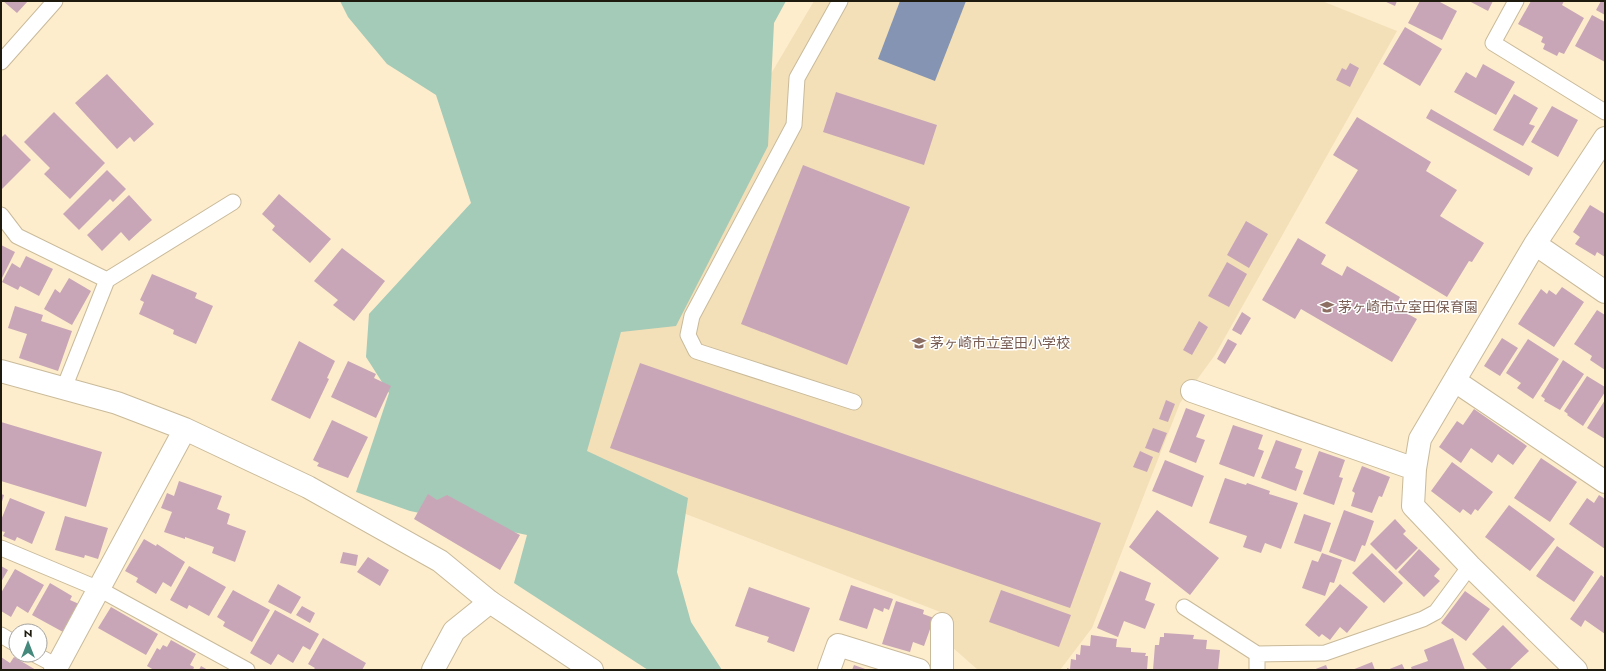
<svg xmlns="http://www.w3.org/2000/svg" width="1606" height="671" font-family="Jost,'Noto Sans JP',sans-serif">
  <style>
    .built { fill: #f3e0b8 }
    .forest { fill: #a4cab8 }
    .water { fill: #8594b2 }
    .building { fill: #c8a6b7 }
    .lines { fill: none; stroke-linecap: round; stroke-linejoin: round }
    .lane-casing { stroke: #c9ba9a; stroke-width: 17 }
    .street-casing { stroke: #c9ba9a; stroke-width: 24 }
    .secondary-casing { stroke: #c9ba9a; stroke-width: 24 }
    .lane { stroke: #fff; stroke-width: 15 }
    .street { stroke: #fff; stroke-width: 22 }
    .secondary { stroke: #fff; stroke-width: 22 }
    .labels { text-anchor: middle; dominant-baseline: central; stroke-width: 3; stroke-linejoin: round; paint-order: stroke }
    .education-label { font-size: 14px; fill: #785e54; stroke: #fff; text-anchor: start }
  </style>
  <rect width="100%" height="100%" fill="#fdedcc"/>
  <path class="built" d="M814 1H1322L1397 31 1215 355 1180 403 1092 628 1060 670H978L952 647 954 631 943 613 561 466 630 312Z"/>
  <path class="forest" d="M340 1H786L774 23 768 146 676 326 621 332 587 451 688 498 677 572 691 622 722 670H648L514 583 527 535 410 511 356 492 389 393 366 357 369 314 471 203 436 95 387 64 348 17Z"/>
  <path class="water" d="M900 1H966L935 81 878 59Z"/>
  <path class="building" d="M3 1H28L17 13Z
    M1384 1H1397L1395 6Z
    M1420 1H1438L1457 11 1442 40 1408 23Z
    M1469 1H1493L1488 11Z
    M1531 1H1564L1562 5 1584 18 1564 54 1559 52 1557 56 1543 49 1545 44 1541 42 1543 37 1518 24Z
    M1601 1H1605V15L1596 10Z
    M1592 15 1605 22V62L1575 46Z
    M1405 27 1442 49 1420 86 1383 64Z
    M1350 63 1359 68 1350 87 1336 80 1342 68 1346 70Z
    M1483 64 1515 82 1496 115 1454 92 1466 72 1476 78Z
    M107 74 154 124 134 142 130 137 117 149 75 103Z
    M836 92 937 125 924 165 823 132Z
    M1514 94 1538 108 1529 124 1535 126 1523 146 1493 130Z
    M1552 106 1578 120 1558 157 1531 142Z
    M1431 109 1533 168 1529 176 1426 118Z
    M54 112 105 163 70 199 44 174 50 168 24 142Z
    M1357 117 1431 162 1426 171 1457 190 1440 216 1484 243 1472 262 1469 261 1447 297 1325 223 1358 170 1333 155Z
    M5 134 31 160 1 190V138Z
    M803 165 910 207 847 365 741 324Z
    M107 170 126 189 113 202 110 199 79 230 63 214Z
    M279 194 331 239 310 263 272 230 275 226 262 214Z
    M129 195 152 220 129 241 121 232 102 251 87 235Z
    M1590 205 1605 214V257L1597 252 1595 256 1575 244 1580 237 1573 232Z
    M1246 221 1268 234 1249 268 1227 255Z
    M1298 238 1326 255 1321 264 1342 276 1347 266 1400 297 1395 307 1417 319 1392 362 1301 309 1295 319 1262 300Z
    M1 245 15 252 1 280Z
    M342 248 385 281 354 321 333 305 338 300 314 281Z
    M26 256 53 269 39 296 20 286 18 290 2 282 12 263 20 268Z
    M1227 262 1247 274 1229 307 1208 296Z
    M152 274 197 293 195 298 213 306 196 344 173 334 174 330 139 314 144 302 140 300Z
    M69 278 91 291 72 325 44 309 55 289 60 293Z
    M1562 287 1584 302 1554 347 1518 324 1541 289 1547 294 1549 290 1556 295Z
    M15 306 43 315 41 321 72 331 58 371 19 358 27 334 8 328Z
    M1597 310 1605 315V370L1590 360 1592 356 1574 344Z
    M1242 312 1251 318 1241 335 1232 330Z
    M1199 321 1208 327 1192 355 1183 350Z
    M1502 338 1518 348 1500 376 1484 366Z
    M1228 339 1237 344 1225 364 1217 359Z
    M1528 339 1559 359 1533 399 1517 388 1521 383 1506 373Z
    M299 341 335 361 327 378 329 379 310 419 271 400Z
    M1563 360 1584 374 1560 410 1544 401 1545 399 1541 396Z
    M348 361 376 374 374 378 391 386 376 418 331 397Z
    M640 363 1101 523 1070 608 610 448Z
    M1587 376 1605 387V392L1583 426 1567 415 1568 414 1564 411Z
    M1166 400 1175 404 1168 422 1159 419Z
    M1605 400V439L1587 428Z
    M1186 408 1205 415 1196 437 1205 440 1196 463 1169 452Z
    M1474 409 1527 446 1513 465 1498 454 1492 463 1471 448 1461 463 1439 447 1457 421 1463 425Z
    M332 420 368 437 348 478 317 466 319 463 313 460Z
    M1 422 102 452 86 507 1 481Z
    M1233 425 1263 435 1258 449 1264 451 1254 477 1219 464Z
    M1153 428 1167 433 1159 453 1145 448Z
    M1276 440 1302 449 1295 468 1303 471 1296 491 1261 478Z
    M1140 451 1153 457 1147 472 1133 467Z
    M1319 451 1345 460 1339 477 1343 478 1334 505 1303 494Z
    M1541 458 1577 482 1550 522 1514 498Z
    M1165 460 1204 476 1192 507 1152 491Z
    M1452 462 1493 492 1478 511 1475 509 1471 515 1463 509 1460 513 1431 491Z
    M1362 466 1390 477 1382 497 1379 496 1372 513 1351 506 1355 493 1352 491Z
    M1225 478 1246 485 1247 483 1270 491 1269 494 1298 503 1281 549 1265 543 1261 553 1243 547 1247 536 1209 523Z
    M179 481 222 496 217 509 230 514 227 524 246 531 235 562 212 553 214 547 185 537V539L164 532 172 512 161 508 167 493 174 496Z
    M1 494 4 495 1 505Z
    M428 494 437 500 447 495 520 535 500 570 414 519Z
    M1599 495 1605 499V549L1569 524 1587 498 1594 503Z
    M10 498 45 512 32 544 17 537 15 541 3 536 5 532 1 531V520Z
    M1509 505 1555 539 1530 571 1485 537Z
    M1157 510 1219 558 1190 595 1129 547Z
    M1344 510 1374 521 1365 546 1362 545 1355 562 1329 552Z
    M1304 514 1331 523 1321 552 1294 543Z
    M65 516 108 528 98 559 85 555 84 558 55 550Z
    M1395 519 1406 531 1403 534 1418 548 1396 570 1370 544Z
    M144 539 156 546 157 544 185 562 171 587 163 582 156 594 136 582 138 578 125 571Z
    M1557 546 1594 572 1574 602 1536 576Z
    M1419 549 1440 569 1434 576 1440 581 1424 597 1398 572Z
    M343 552 358 555 356 566 340 563Z
    M1322 553 1342 560 1334 583 1330 582 1325 596 1302 588 1312 560 1318 562Z
    M1372 553 1403 583 1384 603 1352 573Z
    M368 557 389 570 380 586 357 572Z
    M1 566 8 570 1 582Z
    M189 566 226 587 209 616 189 605 187 609 170 600Z
    M15 569 44 585 28 613 17 606 11 617 1 611V593Z
    M1120 571 1151 583 1145 600 1155 604 1145 629 1124 621 1118 637 1097 628Z
    M1601 575 1605 578V634L1585 620 1581 627 1570 619Z
    M50 583 72 596 70 600 79 604 63 632 32 615Z
    M278 584 301 597 291 614 268 602Z
    M1340 584 1368 607 1347 633 1340 627 1330 640 1322 634 1319 637 1305 625Z
    M851 585 893 599 889 610 884 608 883 612 874 608 867 629 839 620Z
    M749 587 810 608 794 652 767 642 769 637 735 626Z
    M233 590 270 610 252 642 223 626 225 622 217 617Z
    M1001 590 1071 615 1059 647 989 622Z
    M1465 591 1490 609 1466 641 1441 623Z
    M896 601 924 610 923 614 934 618 924 646 913 642 910 652 882 644Z
    M302 606 315 613 310 623 296 615Z
    M111 607 158 634 146 655 98 628Z
    M275 610 319 634 310 650 303 646 293 663 278 654 271 665 250 653Z
    M1503 625 1529 651 1509 670H1488L1472 654Z
    M1164 633 1194 635 1193 639 1207 640 1206 649 1220 650 1218 670H1153L1155 645H1159L1160 637H1164Z
    M1091 635 1117 639 1116 647 1131 648V652L1146 653 1145 656H1148L1147 670H1067V668L1070 669 1071 659 1076 660V654L1080 655 1081 645 1090 646Z
    M323 638 366 663 362 670H313L315 668 308 664Z
    M1453 638 1465 670H1412L1411 667 1428 661 1424 650Z
    M171 640 196 654 190 665 194 667 193 670H154L147 666 157 648 160 650 163 645 167 647Z
    M1 657 10 663 14 657 36 670H1Z
    M1372 662 1375 670H1352Z
    M1402 664 1405 670H1387Z
    M854 665 868 670H852Z
    M1326 665 1328 670H1313Z
    M201 666 208 670H199Z"/>
  <g class="lines">
    <defs>
      <path id="lane" d="M840 1 797 78 794 125 692 316 688 335 696 351 854 402
        M1516 1 1493 43 1605 112
        M1 62 55 1
        M1 215 17 236 107 280
        M64 388 107 280 233 202
        M1 548 99 589 247 670
        M1184 607 1257 654
        M1 635 16 644
        M36 655 57 666
        M1257 670V654L1325 653 1423 619 1436 612 1470 566"/>
      <path id="street" d="M1535 244 1605 292
        M1 371 117 403 185 429 308 487 440 561 490 602
        M1455 381 1605 482
        M1192 391 1415 469
        M942 624V670
        M55 670 185 429
        M829 670 838 645 919 670
        M1576 670 1470 566 1413 506 1415 469 1420 439 1535 244 1605 138"/>
      <path id="secondary" d="M433 670 454 631 490 602 592 670"/>
    </defs>
    <use href="#lane" class="lane-casing"/>
    <use href="#street" class="street-casing"/>
    <use href="#secondary" class="secondary-casing"/>
    <use href="#lane" class="lane"/>
    <use href="#street" class="street"/>
    <use href="#secondary" class="secondary"/>
  </g>
  <defs>
    <symbol id="school-bare" viewBox="-9 -9 18 18"><path d="M0-5L7-2L0 1L-7-2ZM-4 1L0 2.5L4 1V4Q0 6-4 4Z" fill="#8d6e63" stroke="#fff" stroke-width="2.5" paint-order="stroke"/></symbol>
  </defs>
  <g fill-rule="evenodd">
    <use href="#school-bare" x="1317" y="297" width="20" height="20"/>
    <use href="#school-bare" x="909" y="333" width="20" height="20"/>
  </g>
  <g class="labels">
    <g class="education-label">
      <text x="1338" y="307">茅ヶ崎市立室田保育園</text>
      <text x="930" y="343">茅ヶ崎市立室田小学校</text>
    </g>
  </g>
  <rect width="1606" height="671" fill="none" stroke="#1f1a0e" stroke-width="4"/>
  <g transform="translate(28 643)"><circle r="19" fill="#ffffff" stroke="#a5a39f"/>
  <path d="M0-3L7 15L0 10L-7 15Z" fill="#45897d"/>
  <text y="-6" font-size="11" font-weight="bold" text-anchor="middle" fill="#1f1a0e">N</text>
  </g>
</svg>
